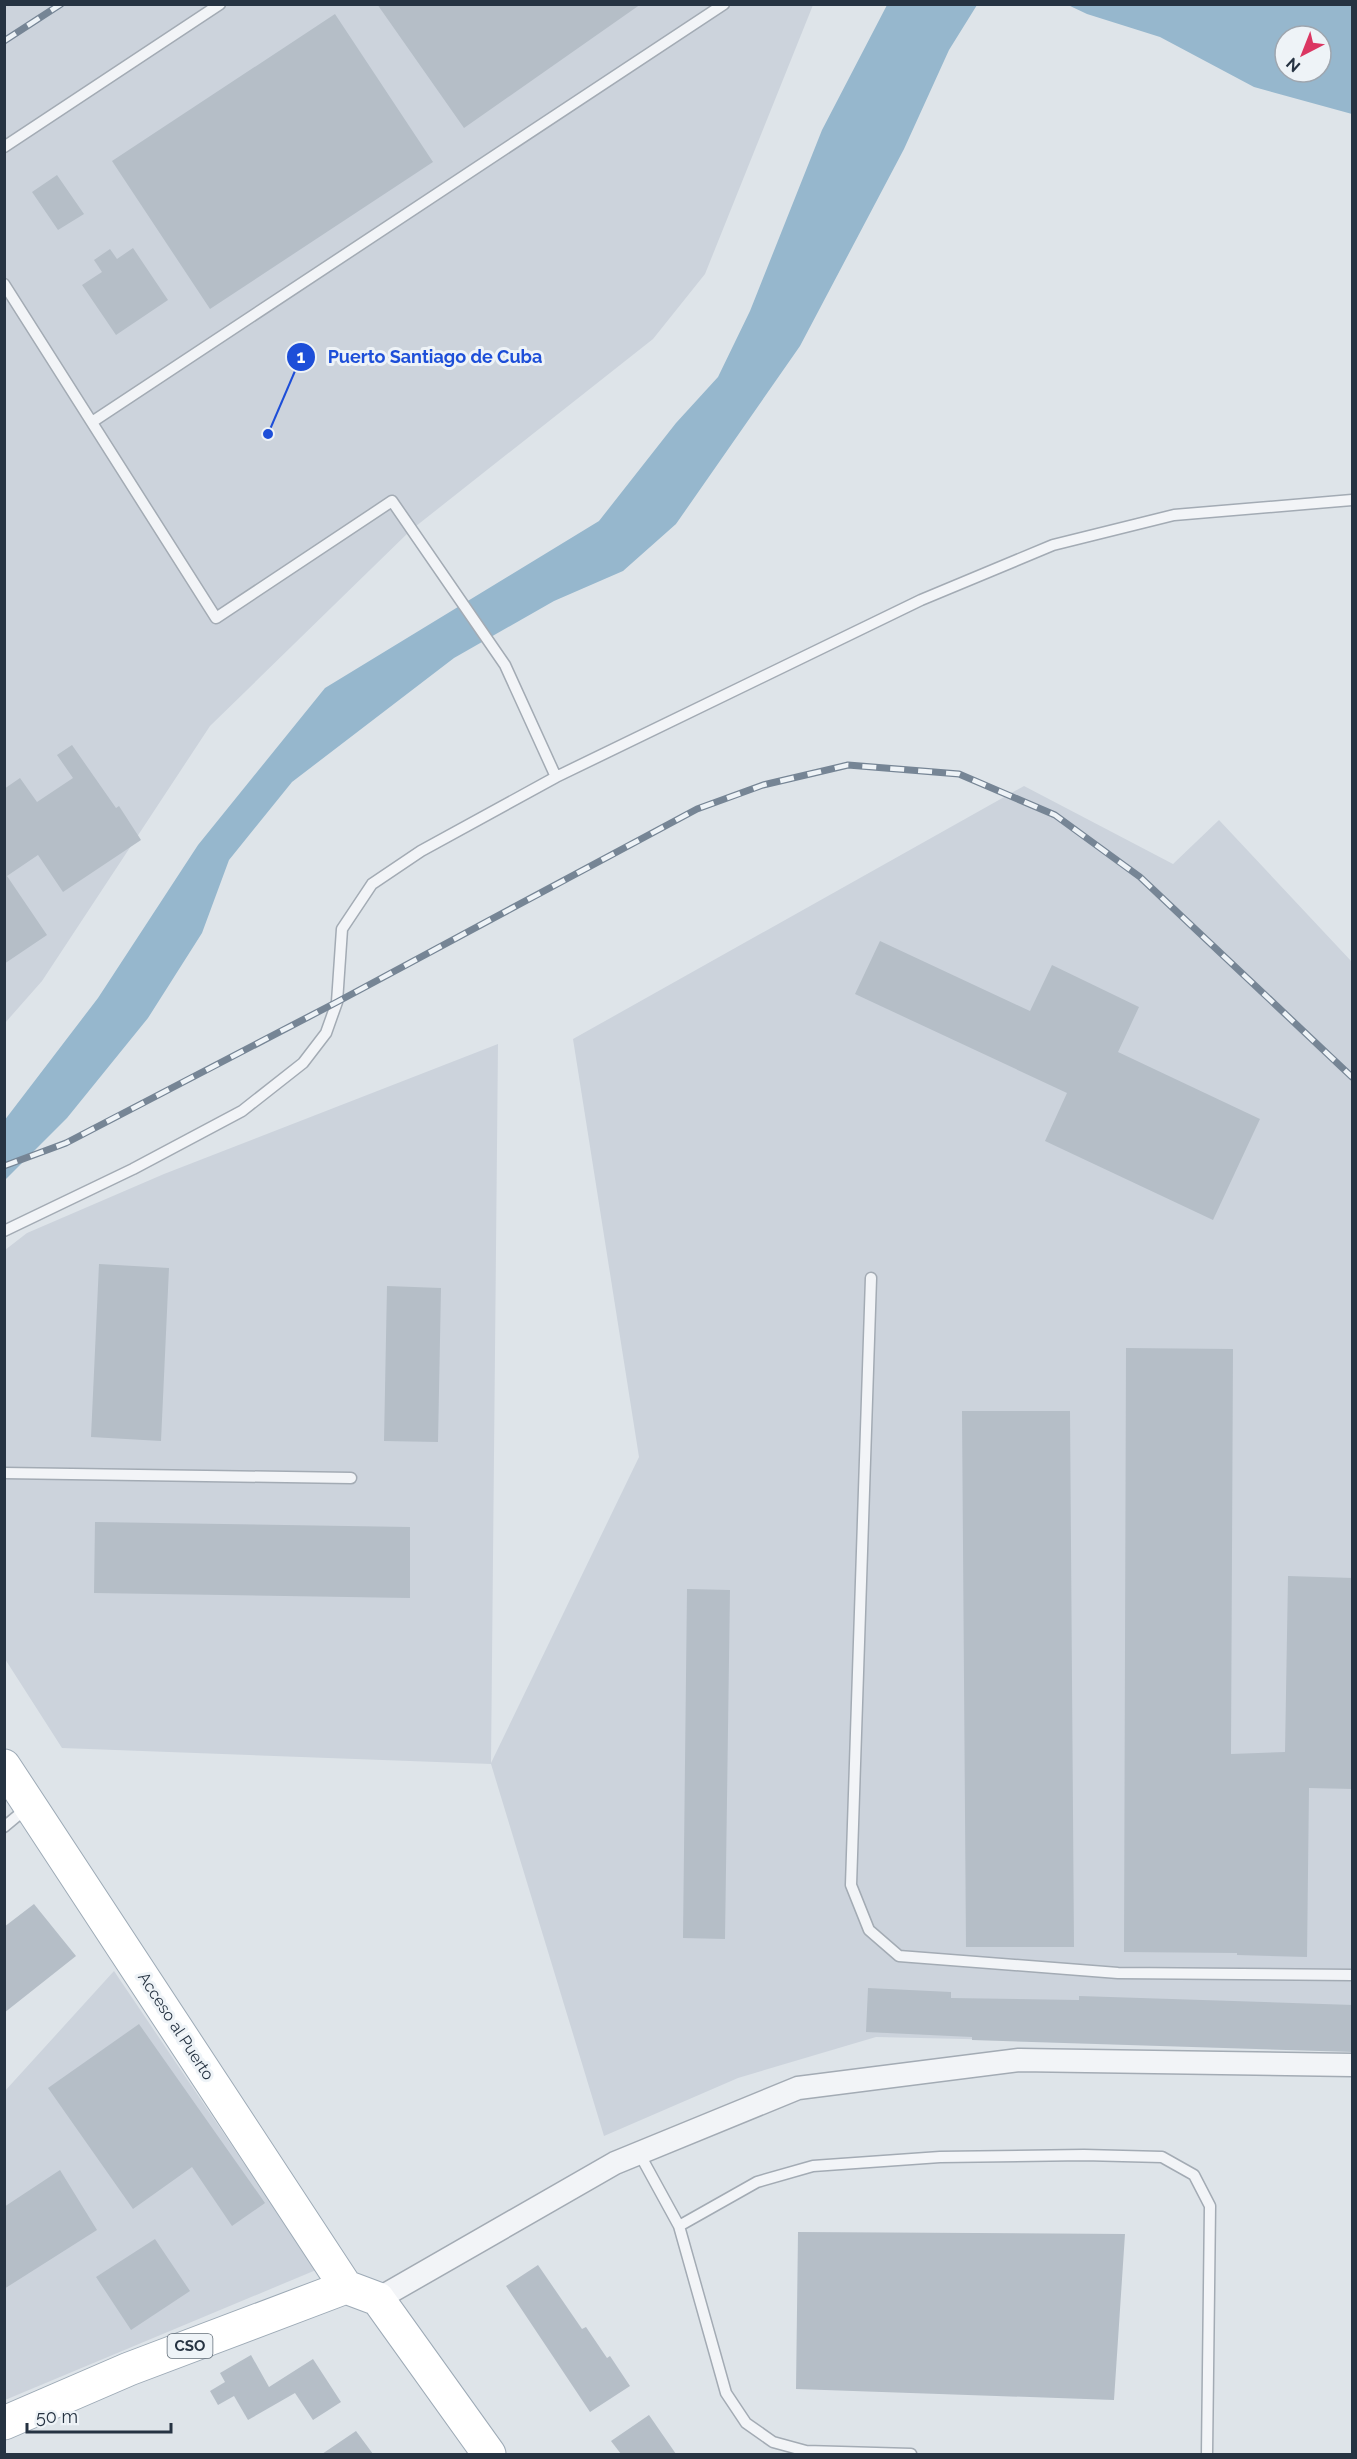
<svg xmlns="http://www.w3.org/2000/svg" width="1357" height="2459" font-family="Raleway,sans-serif">
  <style>
    .built { fill: #ccd3dc }
    .water { fill: #96b7cd; fill-rule: evenodd }
    .building { fill: #b5bec7 }
    .lines { fill: none; stroke-linecap: round; stroke-linejoin: round }
    .service-casing { stroke: #a3abb4; stroke-width: 13 }
    .minor-casing { stroke: #a3abb4; stroke-width: 25 }
    .primary-casing { stroke: #9daab6; stroke-width: 35 }
    .service { stroke: #f2f4f7; stroke-width: 10 }
    .minor { stroke: #f2f4f7; stroke-width: 22 }
    .primary { stroke: #fff; stroke-width: 33 }
    .rail-casing { stroke: #768595; stroke-width: 7 }
    .rail { stroke: #eef3f7; stroke-width: 4.5; stroke-dasharray: 14; stroke-linecap: butt }
    .labels { text-anchor: middle; dominant-baseline: central; stroke-width: 6; stroke-linejoin: round; paint-order: stroke }
    .shield { fill: #eef3f7; stroke: #626d78; stroke-width: 1.5 }
    .shield-label { font-size: 15px; font-weight: bold; fill: #263342 }
    .street-label { font-size: 16px; fill: #263342; stroke: #eef3f7 }
    .leader { fill: none; stroke: #1d4ed8; stroke-width: 2 }
    .callout-dot { fill: #1d4ed8; stroke: #eef3f7; stroke-width: 2 }
    .mark-label { font-size: 18px; text-anchor: middle; font-weight: bold; fill: #fff }
    .callout-label { font-size: 18px; text-anchor: middle; font-weight: bold; fill: #1d4ed8; stroke: #eef3f7; stroke-width: 6; stroke-linejoin: round; paint-order: stroke }
  </style>
  <rect width="100%" height="100%" fill="#dee4e9"/>
  <path class="built" d="M4 5H813L705 274 653 339 411 530 210 726 42 981 5 1023Z
    M1024 786 1173 864 1219 820 1352 962V2048L876 2037 738 2078 604 2136 491 1764 62 1748 5 1659V1250L27 1233 164 1174 498 1044 491 1763 639 1457 573 1039Z
    M114 1971 316 2270 5 2400 4 2092Z"/>
  <path class="water" d="M887 5H977L949 50 904 149 800 346 676 524 623 571 554 601 454 658 292 782 229 860 202 933 148 1018 67 1118 5 1180 4 1121 98 998 198 845 325 688 599 521 676 423 718 377 750 311 822 130Z
    M1068 5H1352V114L1254 87 1160 37 1087 14ZM1285 36H1321V72H1285Z"/>
  <path class="building" d="M377 4H641L464 128Z
    M335 14 433 162 210 309 112 161Z
    M57 175 84 214 58 230 32 192Z
    M133 248 168 300 116 335 82 285 102 272 94 260 110 249 117 259Z
    M72 745 116 808 119 806 141 840 63 892 38 855 7 876 47 935 4 964V789L20 778 37 802 73 778 57 755Z
    M880 941 1030 1011 1052 965 1139 1007 1118 1052 1260 1119 1213 1220 1045 1141 1067 1093 855 994Z
    M99 1264 169 1268 161 1441 91 1437Z
    M387 1286 441 1288 438 1442 384 1441Z
    M1126 1348 1233 1349 1231 1754 1285 1752 1288 1576 1353 1578V1789L1309 1788 1307 1957 1237 1955V1953L1124 1952Z
    M962 1411H1070L1074 1947H966Z
    M95 1522 410 1527V1598L94 1593Z
    M687 1589 730 1590 725 1939 683 1938Z
    M34 1904 76 1956 4 2013V1927Z
    M868 1988 951 1992V1998L1079 2000V1996L1353 2005V2052L972 2040V2037L866 2032Z
    M139 2024 265 2203 232 2226 192 2167 133 2209 48 2088Z
    M60 2170 97 2230 4 2289V2207Z
    M798 2232 1125 2234 1114 2400 796 2389Z
    M155 2239 190 2291 131 2330 96 2277Z
    M538 2265 582 2329 586 2327 607 2358 610 2356 630 2386 590 2412 506 2286Z
    M251 2355 269 2387 313 2359 341 2402 313 2420 295 2393 248 2420 234 2396 218 2405 210 2391 225 2382 220 2373Z
    M649 2415 676 2454H621L611 2441Z
    M356 2431 373 2454H322Z"/>
  <g class="lines">
    <defs>
      <path id="service" d="M4 147 220 4
        M4 284 216 618 392 501 505 665 556 777 921 600 1053 545 1174 515 1352 500
        M92 422 724 4
        M4 1231 133 1169 242 1111 303 1063 326 1033 337 1002 342 929 372 884 421 851 556 777
        M871 1278 851 1885 869 1930 899 1956 1118 1973 1352 1975
        M4 1473 351 1478
        M4 1827 28 1807
        M639 2153 679 2226 726 2393 746 2423 773 2442 806 2451 911 2454
        M679 2226 757 2182 813 2166 940 2157 1084 2155 1162 2157 1194 2175 1210 2206 1207 2454"/>
      <path id="minor" d="M378 2299 615 2163 798 2088 1019 2060 1352 2065"/>
      <path id="primary" d="M4 1766 346 2287
        M4 2423 129 2369 346 2287 378 2299 489 2454"/>
    </defs>
    <use href="#service" class="service-casing"/>
    <use href="#minor" class="minor-casing"/>
    <use href="#primary" class="primary-casing"/>
    <use href="#service" class="service"/>
    <use href="#minor" class="minor"/>
    <use href="#primary" class="primary"/>
    <defs>
      <path id="rail" d="M4 41 61 4
        M4 1166 66 1143 337 1002 697 809 763 785 848 765 959 774 1055 815 1140 877 1352 1077"/>
    </defs>
    <use href="#rail" class="rail-casing"/>
    <use href="#rail" class="rail"/>
  </g>
  <g class="labels">
    <rect class="shield" x="167.5" y="2334" width="45" height="24" rx="4.5"/>
    <g class="shield-label">
      <text x="190" y="2346">CSO</text>
    </g>
    <g class="street-label">
      <text transform="translate(176 2026) rotate(57)">Acceso al Puerto</text>
    </g>
  </g>
  <path class="leader" d="M268 434L301 357"/>
  <g class="callout-dot">
    <circle cx="268" cy="434" r="6"/>
    <circle cx="301" cy="357" r="15"/>
  </g>
  <g class="mark-label">
    <text x="301" y="363">1</text>
  </g>
  <g class="callout-label">
    <text x="435" y="363">Puerto Santiago de Cuba</text>
  </g>
  <rect width="1357" height="2459" fill="none" stroke="#263342" stroke-width="12"/>
  <g transform="translate(1303 54) rotate(222)"><circle r="28" fill="#eef3f7" stroke="#9ea6af" stroke-width="1.5"/>
  <path d="M0-4.5L10 22L0 15L-10 22Z" fill="#db3662"/>
  <text y="-9" font-size="16" font-weight="bold" text-anchor="middle" fill="#263342">N</text>
  </g>
  <path d="M27 2423v9h144v-9" fill="none" stroke="#263342" stroke-width="3"/>
  <text x="36" y="2423" font-size="18" fill="#263342" stroke="#eef3f7" stroke-width="4.5" paint-order="stroke">50 m</text>
</svg>
